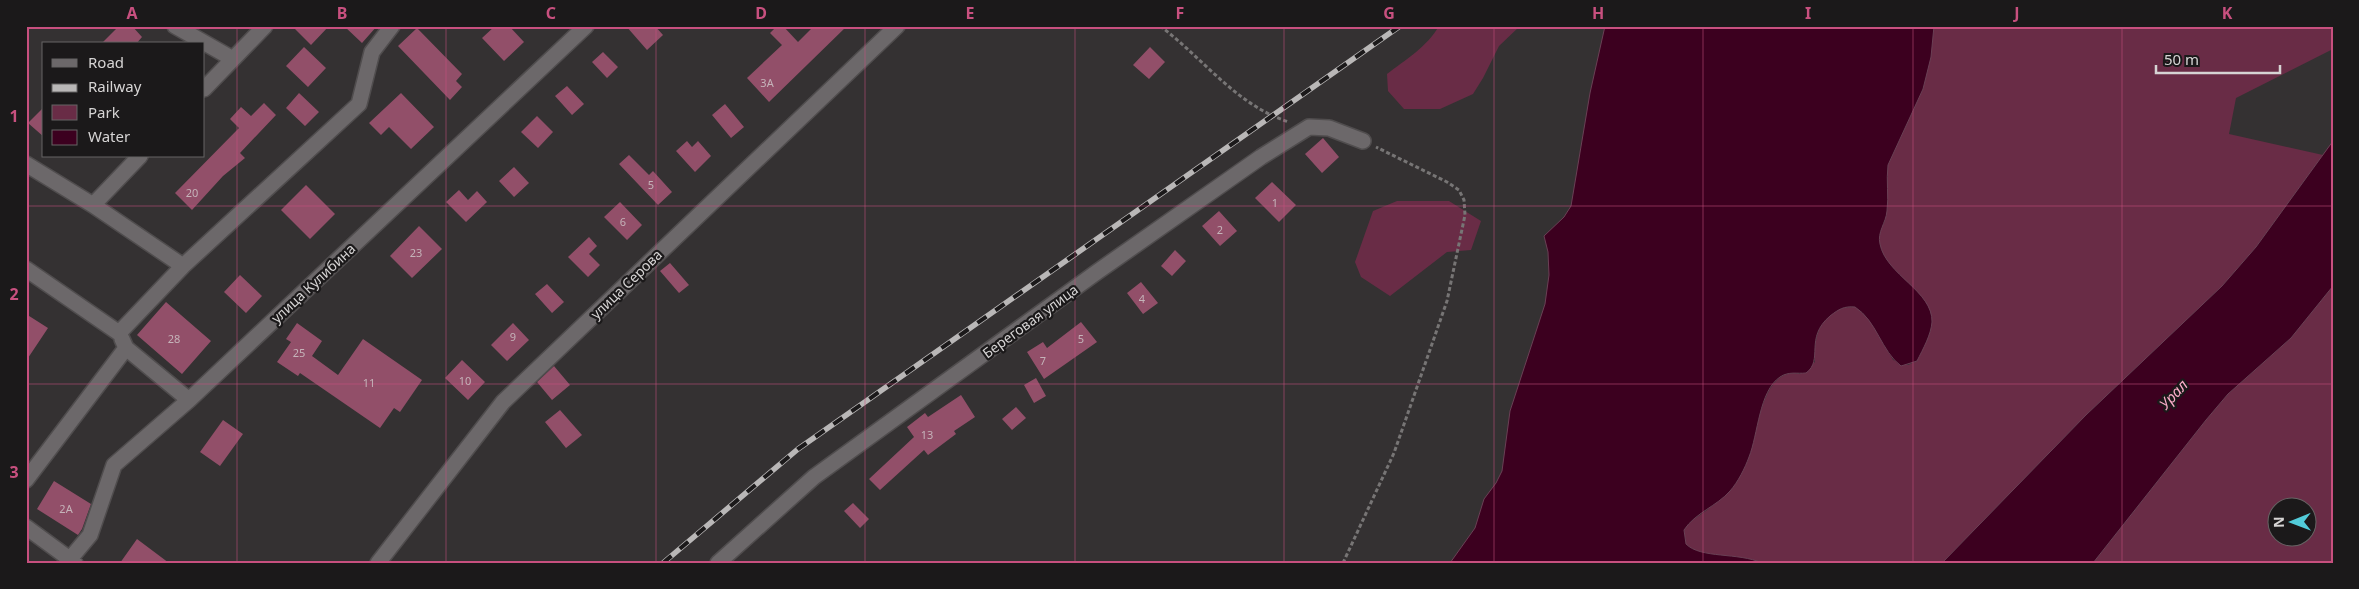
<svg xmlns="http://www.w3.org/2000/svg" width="2359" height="589" font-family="'Noto Sans',sans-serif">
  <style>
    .green { fill: #692c46; fill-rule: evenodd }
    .water { fill: #3c001f; stroke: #6a4055 }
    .building { fill: #924f69 }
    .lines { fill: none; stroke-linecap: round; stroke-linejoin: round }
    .minor-casing { stroke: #504d4e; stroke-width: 18 }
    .path { stroke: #777575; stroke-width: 3; stroke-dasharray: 4 2.5; stroke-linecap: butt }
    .minor { stroke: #6c686a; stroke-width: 15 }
    .rail-casing { stroke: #b9b7b7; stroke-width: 5.5 }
    .rail { stroke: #1b191a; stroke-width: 4; stroke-dasharray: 11; stroke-linecap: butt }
    .grid { fill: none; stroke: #c8507f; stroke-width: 1; stroke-opacity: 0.55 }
    .labels { text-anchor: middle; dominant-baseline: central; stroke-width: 4.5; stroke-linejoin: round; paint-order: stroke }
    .number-label { font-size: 11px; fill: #c5b3b9 }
    .street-label { font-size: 14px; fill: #d6d4d4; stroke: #1b191a }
    .water-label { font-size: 15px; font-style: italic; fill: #fcacc9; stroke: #1b191a }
    .neatline { fill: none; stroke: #c8507f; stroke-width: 2 }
    .grid-label { font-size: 16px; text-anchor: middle; font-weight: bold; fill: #c8507f }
  </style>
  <rect width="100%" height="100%" fill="#343132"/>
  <path class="green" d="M1439 26H1520L1499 46 1483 78 1473 94 1440 109H1404L1388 91 1387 74C1405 60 1427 47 1439 26Z
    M1934 26H2333V49L2236 98 2229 134 2323 155 2256 247 2222 286 2086 415 1942 563H1762C1739 552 1701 560 1686 544L1684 530C1690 520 1698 517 1707 510 1726 496 1741 479 1749 457 1758 433 1762 365 1800 374L1815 362C1813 336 1822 306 1855 307 1873 319 1883 341 1893 360L1908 365 1917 361 1930 332 1896 272 1886 261 1879 243 1880 231 1885 221 1888 165 1923 89 1930 57Z
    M1397 201H1449L1481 221 1471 250 1447 252 1390 296 1361 277 1355 262 1373 211Z
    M2333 286V563H2093L2206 420 2228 394 2291 338ZM2276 506H2306V536H2276Z"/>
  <path class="water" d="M1605 26H1934L1931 57 1923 89 1888 165C1886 181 1889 196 1887 211 1886 223 1877 232 1880 244 1886 275 1933 291 1932 322 1931 335 1923 349 1917 361L1901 366C1881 351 1877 321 1855 307 1844 306 1839 309 1830 316 1804 338 1824 360 1806 373 1797 374 1789 371 1780 377 1759 391 1758 435 1749 457 1745 468 1738 482 1730 491 1717 506 1695 513 1684 530L1686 544C1701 559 1738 552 1762 563H1450L1475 528 1484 499 1496 483 1502 471 1510 411 1545 304 1549 275 1548 252 1544 236 1564 217 1571 206 1590 93Z
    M2333 141V286L2291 338 2228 394 2206 420 2093 563H1942L2086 415 2222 286 2256 247Z"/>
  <path class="building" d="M119 26H132L142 37 136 44H101Z
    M292 26H329L311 45Z
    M344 26H377L362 43Z
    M495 26H509L524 42 504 61 482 38Z
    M626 26H655L663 35 647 50Z
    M777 26H783L798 42 814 26H847L769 102 747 78 782 45 770 33Z
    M417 28 462 74 456 81 462 87 450 100 398 46Z
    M304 47 326 68 308 87 286 66Z
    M1150 47 1165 62 1149 79 1133 65Z
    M603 52 618 67 607 78 592 62Z
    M567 86 584 104 572 115 555 96Z
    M299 93 319 112 305 126 286 108Z
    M401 93 434 127 411 149 389 127 381 135 369 123Z
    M264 103 276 115 240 153 245 158 223 176 192 210 175 193 239 128 230 119 241 107 251 116Z
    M725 104 744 127 731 138 712 115Z
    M44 107V137L28 123Z
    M537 116 553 132 538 148 521 132Z
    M1323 138 1339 157 1322 173 1305 154Z
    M687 141 692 147 698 141 711 156 695 172 676 151Z
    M629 155 649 175 653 171 672 192 658 205 619 164Z
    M514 167 529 183 514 197 499 181Z
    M1272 182 1296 205 1279 222 1255 198Z
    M306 185 335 214 310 239 281 210Z
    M459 190 468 200 477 191 487 202 466 222 446 202Z
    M620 202 642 225 627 240 604 217Z
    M1219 211 1237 231 1220 246 1202 226Z
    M419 226 442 249 412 278 390 256Z
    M589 237 597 246 589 254 600 265 588 277 568 257Z
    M1175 250 1186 261 1172 276 1161 266Z
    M670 263 689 285 679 293 660 271Z
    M240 275 262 296 246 313 224 292Z
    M1141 282 1158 303 1143 314 1127 293Z
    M547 284 564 302 552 313 535 294Z
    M166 302 211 341 182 374 137 335Z
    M26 314 48 328 26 361Z
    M1081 322 1097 342 1044 379 1027 352 1043 342 1047 348Z
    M297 323 322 341 312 356 338 375 363 339 422 380 400 412 394 408 380 428 300 373 298 376 277 362 291 342 286 339Z
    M513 323 529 340 507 361 491 345Z
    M462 360 485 382 468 400 445 378Z
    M554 366 570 385 552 400 537 382Z
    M1036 378 1046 396 1034 403 1024 385Z
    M961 395 975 417 954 431 956 434 928 455 924 450 880 490 869 479 914 437 907 427 925 413 928 417Z
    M1016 407 1026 418 1012 430 1002 419Z
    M560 410 582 435 566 448 545 422Z
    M223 420 243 434 220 466 200 452Z
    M54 481 91 504 82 529 78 535 37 509Z
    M853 503 869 519 860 528 844 511Z
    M137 539 169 563H120Z"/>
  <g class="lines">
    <defs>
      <path id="minor" d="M175 26 233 59
        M204 89 265 26
        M26 164 93 205 183 266
        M93 205 140 156
        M26 269 119 333
        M119 333 183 266 359 104 372 52 392 26
        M122 339 126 348 189 400
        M26 480 126 348
        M26 527 75 563
        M70 559 90 535 114 465 189 400 586 26
        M378 563 503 402 897 26
        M718 563 814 477 1097 272 1261 157 1309 127 1329 128 1363 141"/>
    </defs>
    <use href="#minor" class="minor-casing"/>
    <path class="path" d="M1160 26C1203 58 1237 106 1289 122
      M1343 563 1394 453 1447 301 1465 215 1464 200 1459 190 1447 182 1376 147"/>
    <use href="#minor" class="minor"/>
    <defs>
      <path id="rail" d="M663 563 798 449 1400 26"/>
    </defs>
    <use href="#rail" class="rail-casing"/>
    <use href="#rail" class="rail"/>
  </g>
  <path class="grid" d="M237 26V563M446 26V563M656 26V563M865 26V563M1075 26V563M1284 26V563M1494 26V563M1703 26V563M1913 26V563M2122 26V563M26 206H2333M26 384H2333"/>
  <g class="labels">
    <g class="number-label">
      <text x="767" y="82">3А</text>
      <text x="651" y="184">5</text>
      <text x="192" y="192">20</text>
      <text x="1275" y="202">1</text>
      <text x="623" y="221">6</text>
      <text x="1220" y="229">2</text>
      <text x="416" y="252">23</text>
      <text x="1142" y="298">4</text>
      <text x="513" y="336">9</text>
      <text x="174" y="338">28</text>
      <text x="1081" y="338">5</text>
      <text x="299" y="352">25</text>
      <text x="1043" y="360">7</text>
      <text x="465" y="380">10</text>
      <text x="369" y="382">11</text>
      <text x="927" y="434">13</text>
      <text x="66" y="508">2А</text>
    </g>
    <g class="street-label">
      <text transform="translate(313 283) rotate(-43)">улица Кулибина</text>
      <text transform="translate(626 284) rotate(-44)">улица Серова</text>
      <text transform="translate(1030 321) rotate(-36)">Береговая улица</text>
    </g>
    <g class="water-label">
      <text transform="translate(2173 394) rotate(-47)">Урал</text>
    </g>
  </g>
  <rect width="2359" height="589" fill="none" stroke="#1b191a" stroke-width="55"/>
  <rect x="42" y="42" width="162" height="115" fill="#1b191a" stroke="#666464"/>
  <rect x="52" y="59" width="25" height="8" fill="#6c686a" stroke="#666464"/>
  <text x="88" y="68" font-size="15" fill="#d6d4d4">Road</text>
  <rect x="52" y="84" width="25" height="8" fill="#b9b7b7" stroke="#666464"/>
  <text x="88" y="92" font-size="15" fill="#d6d4d4">Railway</text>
  <rect x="52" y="105" width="25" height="15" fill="#692c46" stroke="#666464"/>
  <text x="88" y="118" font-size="15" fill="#d6d4d4">Park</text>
  <rect x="52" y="130" width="25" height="15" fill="#3c001f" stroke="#666464"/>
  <text x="88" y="142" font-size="15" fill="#d6d4d4">Water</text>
  <g transform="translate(2292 522) rotate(269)"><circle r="24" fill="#1b191a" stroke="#666464"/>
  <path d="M0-4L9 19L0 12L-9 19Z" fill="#52cbd9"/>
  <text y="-8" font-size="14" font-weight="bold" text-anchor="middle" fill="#d6d4d4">N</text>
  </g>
  <path d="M2156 65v8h124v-8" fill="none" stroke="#d6d4d4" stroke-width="2.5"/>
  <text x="2164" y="65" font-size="15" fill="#d6d4d4" stroke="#1b191a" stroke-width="4" paint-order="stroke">50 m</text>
  <rect x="28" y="28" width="2304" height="534" class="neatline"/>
  <g class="grid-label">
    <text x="132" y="19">A</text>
    <text x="342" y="19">B</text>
    <text x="551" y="19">C</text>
    <text x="761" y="19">D</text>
    <text x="970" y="19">E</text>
    <text x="1180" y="19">F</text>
    <text x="1389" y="19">G</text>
    <text x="1598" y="19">H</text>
    <text x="1808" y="19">I</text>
    <text x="2017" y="19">J</text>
    <text x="2227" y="19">K</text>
    <text x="14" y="122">1</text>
    <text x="14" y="300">2</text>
    <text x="14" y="478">3</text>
  </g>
</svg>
